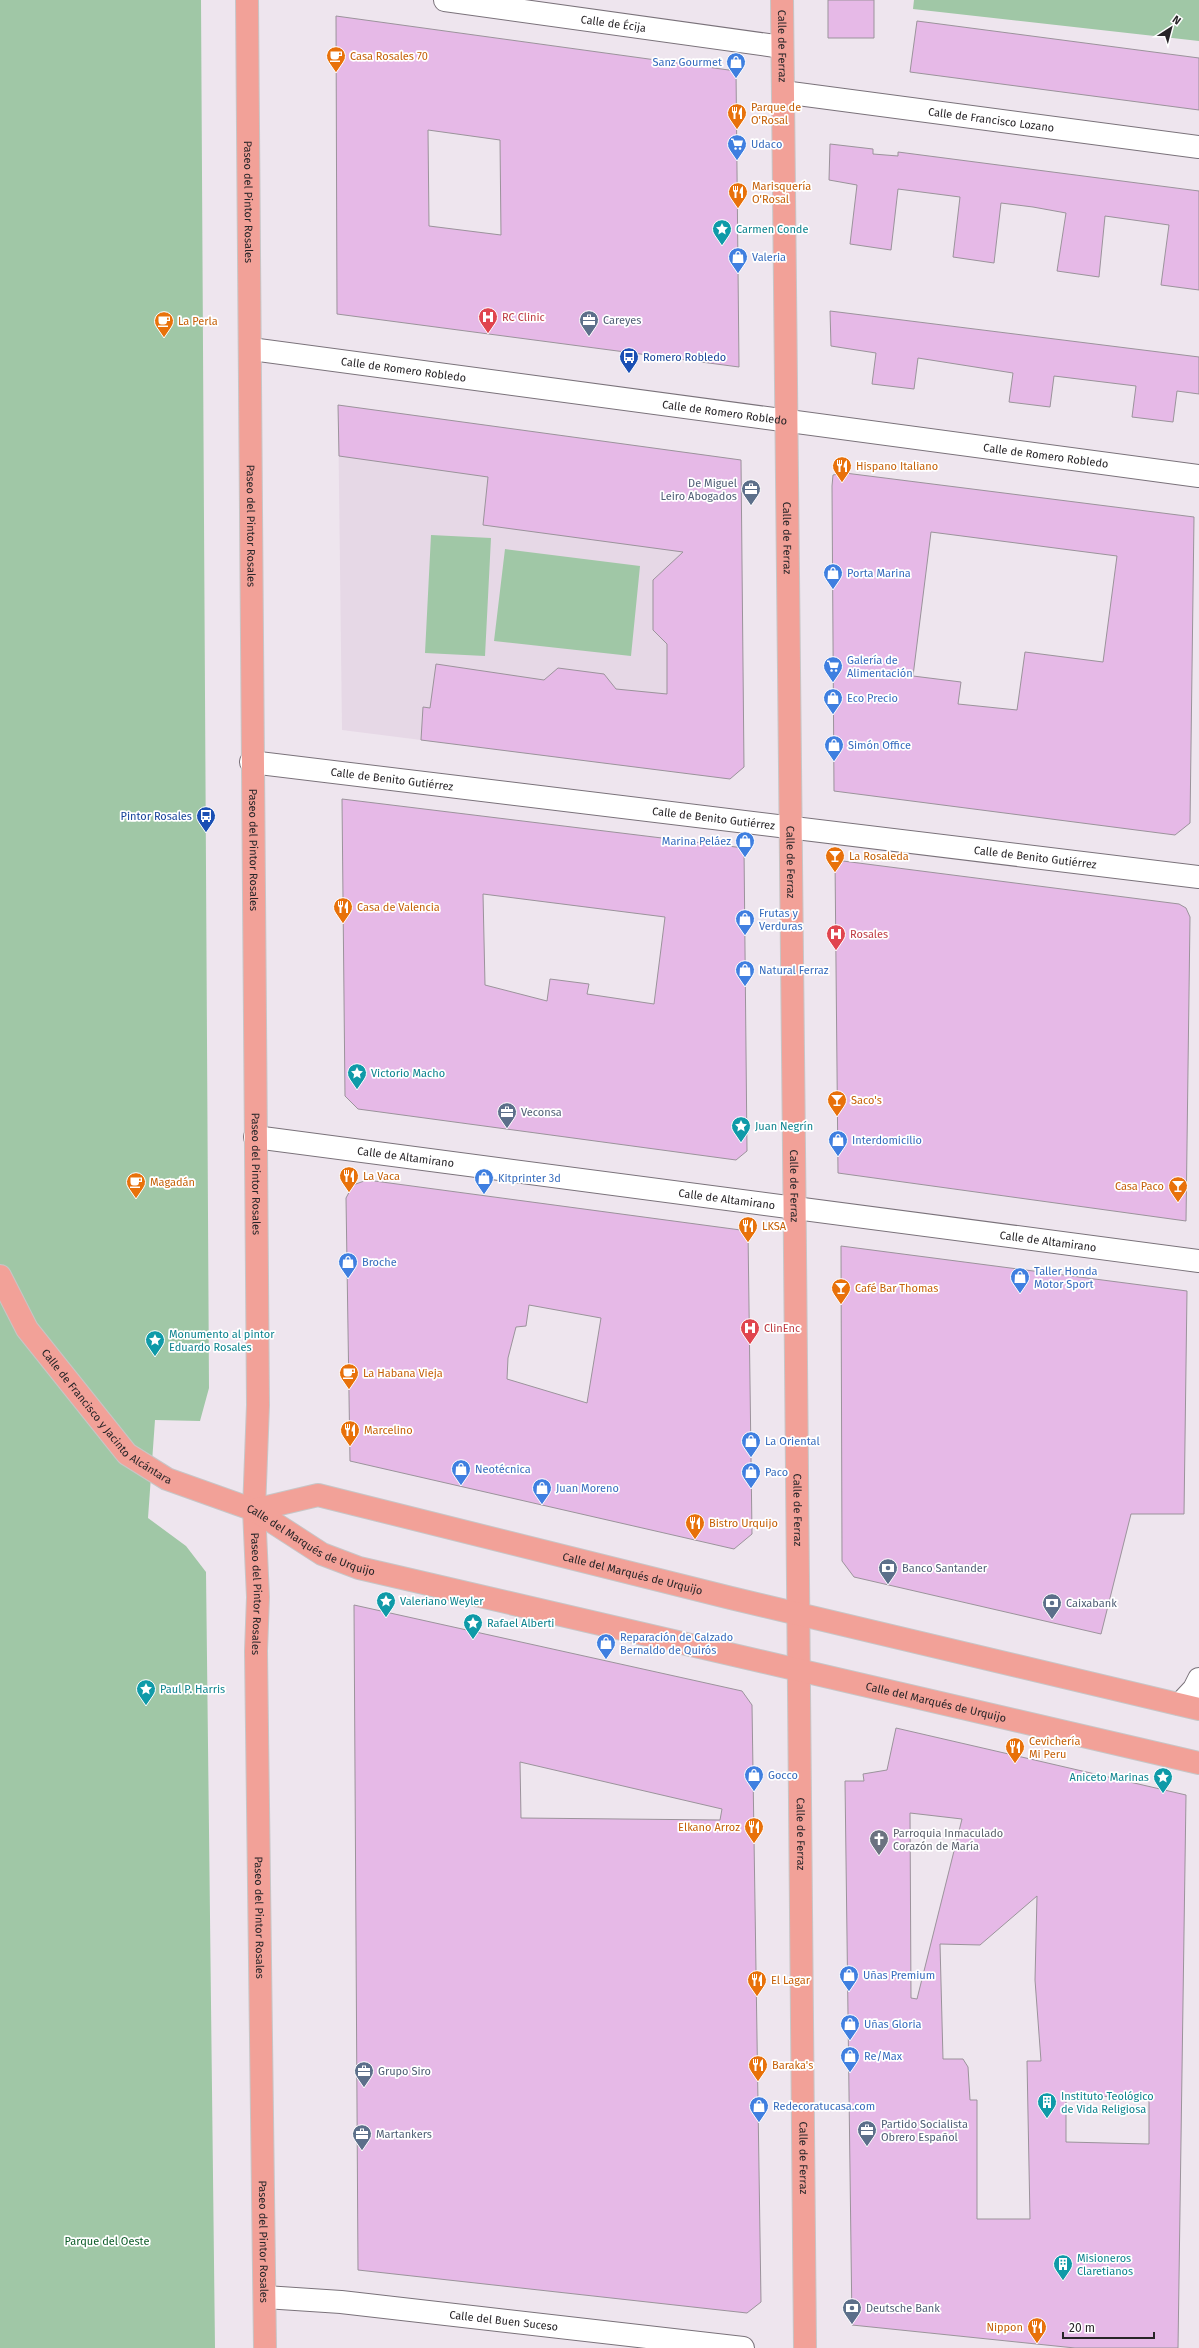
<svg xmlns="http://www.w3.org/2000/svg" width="1199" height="2348" font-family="'Fira Sans',sans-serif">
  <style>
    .built { fill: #e6d8e6 }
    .green { fill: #a0c7a6 }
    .building { fill: #e6b9e7; stroke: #9b939b; fill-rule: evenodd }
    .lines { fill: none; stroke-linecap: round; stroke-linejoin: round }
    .minor-casing { stroke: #7a727a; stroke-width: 24 }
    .major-casing { stroke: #c7c6c7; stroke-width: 24 }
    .minor { stroke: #fff; stroke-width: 22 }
    .major { stroke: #f2a198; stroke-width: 22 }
    .labels { text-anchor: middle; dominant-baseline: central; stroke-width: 3.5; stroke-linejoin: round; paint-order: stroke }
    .street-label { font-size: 11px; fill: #282528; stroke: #fff }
    .food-label { font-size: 11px; fill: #c56008; stroke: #fff; text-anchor: start }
    .shop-label { font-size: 11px; fill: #366cbe; stroke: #fff; text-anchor: start }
    .culture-label { font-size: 11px; fill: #0d838f; stroke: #fff; text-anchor: start }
    .health-label { font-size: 11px; fill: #be3a42; stroke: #fff; text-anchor: start }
    .service-label { font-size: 11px; fill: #4e5e75; stroke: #fff; text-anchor: start }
    .transit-label { font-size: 11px; fill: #164399; stroke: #fff; text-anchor: start }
    .worship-label { font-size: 11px; fill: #5b616d; stroke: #fff; text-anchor: start }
    .park-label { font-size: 11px; fill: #0d5c28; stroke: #fff }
  </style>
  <rect width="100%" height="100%" fill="#eee5ee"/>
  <path class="built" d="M338 405 741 460 744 767 730 779 342 730Z"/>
  <path class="green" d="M0 0H201L209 1388 200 1421 155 1420 148 1518 186 1546 206 1572 215 2348H0Z
    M914 0H1199V41L913 9Z
    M431 535 491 538 485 656 425 653Z
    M505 549 640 566 631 656 494 641Z"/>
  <path class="building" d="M828 0H874V38H828Z
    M336 16 736 71 739 367 337 314ZM428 130 500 140 501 235 429 226Z
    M917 21 1199 58V110L910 72Z
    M830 144 873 149V154L898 156V152L1199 191V290L1161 285 1169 225 1105 216 1099 277 1057 271 1066 213 1033 207 1001 203 994 263 953 257 960 197 898 189 891 250 850 244 857 185 829 180Z
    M830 311 1199 357V394L1177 391 1173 422 1132 417 1136 386 1054 376 1050 407 1009 402 1013 373 918 358 914 389 872 384 876 353 831 346Z
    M338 405 741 460 744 767 730 779 421 740 423 707 430 708 436 664 544 680 558 668 604 674 616 689 667 694V644L653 630V580L683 552 483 525 488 477 339 456Z
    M845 473 1194 517 1190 823 1175 835 834 791 832 486 833 475ZM931 532 1117 556 1103 662 1025 652 1017 710 958 704 961 682 913 676Z
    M342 799 744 848 747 1151 736 1160 358 1109 345 1096ZM483 894 665 917 654 1004 587 994 589 984 550 979 547 1001 485 985Z
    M835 860 1179 904 1186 908 1190 917 1186 1221 838 1173Z
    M367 1180 748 1231 752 1534 734 1549 350 1461 346 1198 353 1185ZM529 1305 601 1318 587 1403 507 1379 508 1358 516 1327 526 1326Z
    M841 1246 1187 1291 1184 1514H1131L1101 1634 854 1577 842 1561Z
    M354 1605 742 1691 752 1705 761 2302 747 2313 358 2270ZM520 1762 722 1809 720 1820 521 1818Z
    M896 1728 1186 1795 1178 2348H1075L852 2325 845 1781H864L863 1774 887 1770ZM910 1813 962 1819 917 1999 911 1998ZM1037 1896 1035 1980 1041 2061H1027L1030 2219H977V2100H970L968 2067 963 2059H943L940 1944 980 1945ZM1066 2096 1149 2097V2144L1066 2142Z"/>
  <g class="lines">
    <defs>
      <g id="minor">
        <path id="s1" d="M445 0 782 47"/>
        <path id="s2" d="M783 92 1199 147"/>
        <path id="s3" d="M251 349 1199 476"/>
        <path id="s4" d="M251 762 1199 877"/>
        <path id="s5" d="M255 1137 1199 1261"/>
        <path d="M1180 1704 1194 1689 1199 1679"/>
        <path id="s6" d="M265 2297 341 2302 743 2348"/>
      </g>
      <g id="major">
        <path id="s7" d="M247 0 258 1405 254 1510 258 1597 256 1651 265 2348"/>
        <path id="s8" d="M782 0C789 783 800 1565 805 2348"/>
        <path id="s9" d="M0 1276 27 1329 127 1454 167 1479 254 1510 322 1554 359 1568 1199 1763"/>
        <path id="s10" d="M254 1510 318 1495 731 1598 1199 1709"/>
      </g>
    </defs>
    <use href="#minor" class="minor-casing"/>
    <use href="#major" class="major-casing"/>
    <use href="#minor" class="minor"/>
    <use href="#major" class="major"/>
  </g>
  <defs>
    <symbol id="cafe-pin" viewBox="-11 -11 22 30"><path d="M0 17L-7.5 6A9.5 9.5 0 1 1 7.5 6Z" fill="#e8710a" stroke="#fff"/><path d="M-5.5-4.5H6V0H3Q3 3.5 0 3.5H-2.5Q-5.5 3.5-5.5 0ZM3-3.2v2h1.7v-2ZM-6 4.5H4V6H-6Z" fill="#fff"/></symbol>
    <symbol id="shop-pin" viewBox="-11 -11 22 30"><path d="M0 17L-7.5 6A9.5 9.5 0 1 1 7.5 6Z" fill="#3f7fe0" stroke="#fff"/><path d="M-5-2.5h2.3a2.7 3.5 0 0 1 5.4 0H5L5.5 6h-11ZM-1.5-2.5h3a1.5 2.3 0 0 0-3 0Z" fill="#fff"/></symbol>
    <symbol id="restaurant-pin" viewBox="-11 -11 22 30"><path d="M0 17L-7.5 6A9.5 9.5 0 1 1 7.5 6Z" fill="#e8710a" stroke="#fff"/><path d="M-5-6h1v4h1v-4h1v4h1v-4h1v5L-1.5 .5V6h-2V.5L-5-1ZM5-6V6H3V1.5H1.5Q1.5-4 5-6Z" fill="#fff"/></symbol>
    <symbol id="supermarket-pin" viewBox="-11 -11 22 30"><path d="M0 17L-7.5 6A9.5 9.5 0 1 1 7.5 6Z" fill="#3f7fe0" stroke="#fff"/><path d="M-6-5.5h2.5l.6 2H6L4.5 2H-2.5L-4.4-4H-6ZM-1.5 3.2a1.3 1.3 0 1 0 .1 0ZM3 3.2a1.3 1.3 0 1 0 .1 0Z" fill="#fff"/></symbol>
    <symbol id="sight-pin" viewBox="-11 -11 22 30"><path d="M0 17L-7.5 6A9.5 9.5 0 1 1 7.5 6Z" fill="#0f9aa8" stroke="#fff"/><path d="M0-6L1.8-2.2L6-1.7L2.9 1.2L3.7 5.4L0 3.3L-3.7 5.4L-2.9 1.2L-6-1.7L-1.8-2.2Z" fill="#fff"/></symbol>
    <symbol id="hospital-pin" viewBox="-11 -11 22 30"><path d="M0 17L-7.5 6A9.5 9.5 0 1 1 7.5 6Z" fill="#e0444e" stroke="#fff"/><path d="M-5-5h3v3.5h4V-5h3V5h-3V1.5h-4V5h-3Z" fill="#fff"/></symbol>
    <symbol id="office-pin" viewBox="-11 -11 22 30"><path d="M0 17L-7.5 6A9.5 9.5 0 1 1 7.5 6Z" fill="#5c6f8a" stroke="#fff"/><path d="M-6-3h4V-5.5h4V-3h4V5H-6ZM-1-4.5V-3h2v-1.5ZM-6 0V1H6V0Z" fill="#fff"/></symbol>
    <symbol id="bus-pin" viewBox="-11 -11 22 30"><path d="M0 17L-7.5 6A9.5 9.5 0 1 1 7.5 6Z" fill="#1a4fb4" stroke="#fff"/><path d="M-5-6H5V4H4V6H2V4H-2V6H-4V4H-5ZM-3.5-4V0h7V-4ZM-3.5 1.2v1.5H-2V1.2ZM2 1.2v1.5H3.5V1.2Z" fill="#fff"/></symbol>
    <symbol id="bar-pin" viewBox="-11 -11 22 30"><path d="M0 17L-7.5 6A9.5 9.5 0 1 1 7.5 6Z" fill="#e8710a" stroke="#fff"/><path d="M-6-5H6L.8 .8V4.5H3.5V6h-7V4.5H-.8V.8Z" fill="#fff"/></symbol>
    <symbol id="bank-pin" viewBox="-11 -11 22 30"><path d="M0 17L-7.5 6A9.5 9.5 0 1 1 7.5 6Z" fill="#5c6f8a" stroke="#fff"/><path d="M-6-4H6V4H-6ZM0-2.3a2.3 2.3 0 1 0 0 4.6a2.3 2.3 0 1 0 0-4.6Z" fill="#fff"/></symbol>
    <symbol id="church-pin" viewBox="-11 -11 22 30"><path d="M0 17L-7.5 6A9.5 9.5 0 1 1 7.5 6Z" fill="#6b7280" stroke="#fff"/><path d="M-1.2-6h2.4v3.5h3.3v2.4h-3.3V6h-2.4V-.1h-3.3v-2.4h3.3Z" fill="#fff"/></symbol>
    <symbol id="building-pin" viewBox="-11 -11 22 30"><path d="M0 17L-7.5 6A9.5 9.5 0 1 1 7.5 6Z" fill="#0f9aa8" stroke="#fff"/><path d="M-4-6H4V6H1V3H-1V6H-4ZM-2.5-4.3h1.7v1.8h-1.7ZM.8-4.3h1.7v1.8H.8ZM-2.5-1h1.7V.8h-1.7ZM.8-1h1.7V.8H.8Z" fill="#fff"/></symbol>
  </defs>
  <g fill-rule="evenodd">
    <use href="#cafe-pin" x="325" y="45" width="22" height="30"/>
    <use href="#shop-pin" x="725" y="51" width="22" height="30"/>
    <use href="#restaurant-pin" x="726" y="102" width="22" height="30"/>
    <use href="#supermarket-pin" x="726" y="133" width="22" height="30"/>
    <use href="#restaurant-pin" x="727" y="181" width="22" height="30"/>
    <use href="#sight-pin" x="711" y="218" width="22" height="30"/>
    <use href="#shop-pin" x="727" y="246" width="22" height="30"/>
    <use href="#hospital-pin" x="477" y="306" width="22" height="30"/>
    <use href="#office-pin" x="578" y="309" width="22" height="30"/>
    <use href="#cafe-pin" x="153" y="310" width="22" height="30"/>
    <use href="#bus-pin" x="618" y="346" width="22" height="30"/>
    <use href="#restaurant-pin" x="831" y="455" width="22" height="30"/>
    <use href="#office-pin" x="740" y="478" width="22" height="30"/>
    <use href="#shop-pin" x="822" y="562" width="22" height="30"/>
    <use href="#supermarket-pin" x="822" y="655" width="22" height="30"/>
    <use href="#shop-pin" x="822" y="687" width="22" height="30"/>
    <use href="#shop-pin" x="823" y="734" width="22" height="30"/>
    <use href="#bus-pin" x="195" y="805" width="22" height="30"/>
    <use href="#shop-pin" x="734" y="830" width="22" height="30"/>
    <use href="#bar-pin" x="824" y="845" width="22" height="30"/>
    <use href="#restaurant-pin" x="332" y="896" width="22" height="30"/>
    <use href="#shop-pin" x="734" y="908" width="22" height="30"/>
    <use href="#hospital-pin" x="825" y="923" width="22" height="30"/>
    <use href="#shop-pin" x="734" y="959" width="22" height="30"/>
    <use href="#sight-pin" x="346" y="1062" width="22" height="30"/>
    <use href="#bar-pin" x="826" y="1089" width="22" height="30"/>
    <use href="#office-pin" x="496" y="1101" width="22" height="30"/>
    <use href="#sight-pin" x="730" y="1115" width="22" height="30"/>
    <use href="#shop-pin" x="827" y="1129" width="22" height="30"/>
    <use href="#restaurant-pin" x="338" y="1165" width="22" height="30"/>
    <use href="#shop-pin" x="473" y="1167" width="22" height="30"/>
    <use href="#cafe-pin" x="125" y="1171" width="22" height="30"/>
    <use href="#bar-pin" x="1167" y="1175" width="22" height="30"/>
    <use href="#restaurant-pin" x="737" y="1215" width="22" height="30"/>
    <use href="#shop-pin" x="337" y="1251" width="22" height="30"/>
    <use href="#shop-pin" x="1009" y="1266" width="22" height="30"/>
    <use href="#bar-pin" x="830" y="1277" width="22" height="30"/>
    <use href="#hospital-pin" x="739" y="1317" width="22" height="30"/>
    <use href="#sight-pin" x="144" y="1329" width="22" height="30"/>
    <use href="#cafe-pin" x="338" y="1362" width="22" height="30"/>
    <use href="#restaurant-pin" x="339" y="1419" width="22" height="30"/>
    <use href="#shop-pin" x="740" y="1430" width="22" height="30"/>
    <use href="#shop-pin" x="450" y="1458" width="22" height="30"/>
    <use href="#shop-pin" x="740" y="1461" width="22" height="30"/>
    <use href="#shop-pin" x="531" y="1477" width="22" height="30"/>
    <use href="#restaurant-pin" x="684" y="1512" width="22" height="30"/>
    <use href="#bank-pin" x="877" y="1557" width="22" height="30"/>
    <use href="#sight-pin" x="375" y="1590" width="22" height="30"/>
    <use href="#bank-pin" x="1041" y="1592" width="22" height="30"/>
    <use href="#sight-pin" x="462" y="1612" width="22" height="30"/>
    <use href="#shop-pin" x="595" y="1632" width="22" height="30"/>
    <use href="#sight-pin" x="135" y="1678" width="22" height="30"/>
    <use href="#restaurant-pin" x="1004" y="1736" width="22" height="30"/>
    <use href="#shop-pin" x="743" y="1764" width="22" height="30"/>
    <use href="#sight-pin" x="1152" y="1766" width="22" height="30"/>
    <use href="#restaurant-pin" x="743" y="1816" width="22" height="30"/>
    <use href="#church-pin" x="868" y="1828" width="22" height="30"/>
    <use href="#shop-pin" x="838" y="1964" width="22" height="30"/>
    <use href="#restaurant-pin" x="746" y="1969" width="22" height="30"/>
    <use href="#shop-pin" x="839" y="2013" width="22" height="30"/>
    <use href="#shop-pin" x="839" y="2045" width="22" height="30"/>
    <use href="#restaurant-pin" x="747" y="2054" width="22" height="30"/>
    <use href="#office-pin" x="353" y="2060" width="22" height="30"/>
    <use href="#building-pin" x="1036" y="2091" width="22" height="30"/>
    <use href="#shop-pin" x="748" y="2095" width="22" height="30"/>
    <use href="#office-pin" x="856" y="2119" width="22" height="30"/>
    <use href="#office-pin" x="351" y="2123" width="22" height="30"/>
    <use href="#building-pin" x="1052" y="2253" width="22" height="30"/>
    <use href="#bank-pin" x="841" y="2297" width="22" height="30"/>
    <use href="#restaurant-pin" x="1026" y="2316" width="22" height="30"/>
  </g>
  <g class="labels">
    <g class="street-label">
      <text stroke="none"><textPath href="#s1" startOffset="170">Calle de Écija</textPath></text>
      <text stroke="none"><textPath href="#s8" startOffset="46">Calle de Ferraz</textPath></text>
      <text stroke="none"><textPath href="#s2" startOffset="210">Calle de Francisco Lozano</textPath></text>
      <text stroke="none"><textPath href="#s7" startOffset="202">Paseo del Pintor Rosales</textPath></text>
      <text stroke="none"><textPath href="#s3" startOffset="154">Calle de Romero Robledo</textPath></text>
      <text stroke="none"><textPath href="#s3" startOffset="478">Calle de Romero Robledo</textPath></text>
      <text stroke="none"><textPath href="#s3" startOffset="802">Calle de Romero Robledo</textPath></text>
      <text stroke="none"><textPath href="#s7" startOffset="526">Paseo del Pintor Rosales</textPath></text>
      <text stroke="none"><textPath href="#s8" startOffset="538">Calle de Ferraz</textPath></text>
      <text stroke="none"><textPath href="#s4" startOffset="142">Calle de Benito Gutiérrez</textPath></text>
      <text stroke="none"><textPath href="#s4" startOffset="466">Calle de Benito Gutiérrez</textPath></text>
      <text stroke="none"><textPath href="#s7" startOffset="850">Paseo del Pintor Rosales</textPath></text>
      <text stroke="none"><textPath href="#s4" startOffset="790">Calle de Benito Gutiérrez</textPath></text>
      <text stroke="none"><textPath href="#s8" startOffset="862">Calle de Ferraz</textPath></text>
      <text stroke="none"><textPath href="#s5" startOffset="152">Calle de Altamirano</textPath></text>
      <text stroke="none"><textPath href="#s7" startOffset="1174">Paseo del Pintor Rosales</textPath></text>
      <text stroke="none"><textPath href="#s8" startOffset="1186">Calle de Ferraz</textPath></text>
      <text stroke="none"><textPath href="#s5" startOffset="476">Calle de Altamirano</textPath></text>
      <text stroke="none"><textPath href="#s5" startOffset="800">Calle de Altamirano</textPath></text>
      <text stroke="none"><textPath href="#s9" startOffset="179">Calle de Francisco y Jacinto Alcántara</textPath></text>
      <text stroke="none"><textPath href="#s8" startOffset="1510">Calle de Ferraz</textPath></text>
      <text stroke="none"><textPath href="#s9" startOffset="424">Calle del Marqués de Urquijo</textPath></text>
      <text stroke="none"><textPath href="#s10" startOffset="390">Calle del Marqués de Urquijo</textPath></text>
      <text stroke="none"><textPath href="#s7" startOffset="1594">Paseo del Pintor Rosales</textPath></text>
      <text stroke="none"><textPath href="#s9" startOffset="1072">Calle del Marqués de Urquijo</textPath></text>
      <text stroke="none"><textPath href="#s8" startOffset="1834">Calle de Ferraz</textPath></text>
      <text stroke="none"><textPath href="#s7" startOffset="1918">Paseo del Pintor Rosales</textPath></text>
      <text stroke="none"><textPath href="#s8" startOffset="2158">Calle de Ferraz</textPath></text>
      <text stroke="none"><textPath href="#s7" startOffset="2242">Paseo del Pintor Rosales</textPath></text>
      <text stroke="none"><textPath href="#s6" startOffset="240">Calle del Buen Suceso</textPath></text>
    </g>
    <g class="food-label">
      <text x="350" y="56">Casa Rosales 70</text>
      <text x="751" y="107">Parque de<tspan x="751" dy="13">O'Rosal</tspan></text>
      <text x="752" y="186">Marisquería<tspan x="752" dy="13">O'Rosal</tspan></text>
      <text x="178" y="321">La Perla</text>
      <text x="856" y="466">Hispano Italiano</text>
      <text x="849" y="856">La Rosaleda</text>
      <text x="357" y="907">Casa de Valencia</text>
      <text x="851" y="1100">Saco's</text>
      <text x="363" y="1176">La Vaca</text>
      <text x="150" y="1182">Magadán</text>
      <text x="1164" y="1186" text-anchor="end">Casa Paco</text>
      <text x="762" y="1226">LKSA</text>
      <text x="855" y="1288">Café Bar Thomas</text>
      <text x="363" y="1373">La Habana Vieja</text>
      <text x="364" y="1430">Marcelino</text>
      <text x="709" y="1523">Bistro Urquijo</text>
      <text x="1029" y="1741">Cevichería<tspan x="1029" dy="13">Mi Peru</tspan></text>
      <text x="740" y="1827" text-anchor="end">Elkano Arroz</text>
      <text x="771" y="1980">El Lagar</text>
      <text x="772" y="2065">Baraka's</text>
      <text x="1023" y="2327" text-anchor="end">Nippon</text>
    </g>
    <g class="shop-label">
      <text x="722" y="62" text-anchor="end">Sanz Gourmet</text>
      <text x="751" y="144">Udaco</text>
      <text x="752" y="257">Valeria</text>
      <text x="847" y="573">Porta Marina</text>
      <text x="847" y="660">Galería de<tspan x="847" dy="13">Alimentación</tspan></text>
      <text x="847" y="698">Eco Precio</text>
      <text x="848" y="745">Simón Office</text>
      <text x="731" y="841" text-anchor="end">Marina Peláez</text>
      <text x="759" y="913">Frutas y<tspan x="759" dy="13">Verduras</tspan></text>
      <text x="759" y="970">Natural Ferraz</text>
      <text x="852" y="1140">Interdomicilio</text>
      <text x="498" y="1178">Kitprinter 3d</text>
      <text x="362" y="1262">Broche</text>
      <text x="1034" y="1271">Taller Honda<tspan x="1034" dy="13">Motor Sport</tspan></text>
      <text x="765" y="1441">La Oriental</text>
      <text x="475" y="1469">Neotécnica</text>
      <text x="765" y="1472">Paco</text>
      <text x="556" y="1488">Juan Moreno</text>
      <text x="620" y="1637">Reparación de Calzado<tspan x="620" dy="13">Bernaldo de Quirós</tspan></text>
      <text x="768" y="1775">Gocco</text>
      <text x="863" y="1975">Uñas Premium</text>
      <text x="864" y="2024">Uñas Gloria</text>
      <text x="864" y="2056">Re/Max</text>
      <text x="773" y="2106">Redecoratucasa.com</text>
    </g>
    <g class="culture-label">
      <text x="736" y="229">Carmen Conde</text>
      <text x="371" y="1073">Victorio Macho</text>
      <text x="755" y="1126">Juan Negrín</text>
      <text x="169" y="1334">Monumento al pintor<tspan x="169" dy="13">Eduardo Rosales</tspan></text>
      <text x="400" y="1601">Valeriano Weyler</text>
      <text x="487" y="1623">Rafael Alberti</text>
      <text x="160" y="1689">Paul P. Harris</text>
      <text x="1149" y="1777" text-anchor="end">Aniceto Marinas</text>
      <text x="1061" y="2096">Instituto Teológico<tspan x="1061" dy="13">de Vida Religiosa</tspan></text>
      <text x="1077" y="2258">Misioneros<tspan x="1077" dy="13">Claretianos</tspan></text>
    </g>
    <g class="health-label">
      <text x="502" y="317">RC Clinic</text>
      <text x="850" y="934">Rosales</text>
      <text x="764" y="1328">ClinEnc</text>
    </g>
    <g class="service-label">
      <text x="603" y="320">Careyes</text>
      <text x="737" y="483" text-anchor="end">De Miguel<tspan x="737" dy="13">Leiro Abogados</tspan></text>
      <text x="521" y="1112">Veconsa</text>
      <text x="902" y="1568">Banco Santander</text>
      <text x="1066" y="1603">Caixabank</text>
      <text x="378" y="2071">Grupo Siro</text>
      <text x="881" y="2124">Partido Socialista<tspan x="881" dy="13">Obrero Español</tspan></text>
      <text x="376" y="2134">Martankers</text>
      <text x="866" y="2308">Deutsche Bank</text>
    </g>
    <g class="transit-label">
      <text x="643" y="357">Romero Robledo</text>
      <text x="192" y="816" text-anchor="end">Pintor Rosales</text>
    </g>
    <g class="worship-label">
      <text x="893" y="1833">Parroquia Inmaculado<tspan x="893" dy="13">Corazón de María</tspan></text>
    </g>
    <g class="park-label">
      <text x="107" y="2241">Parque del Oeste</text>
    </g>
  </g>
  <g transform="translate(1171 28) rotate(36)" stroke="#ffffff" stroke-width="3" paint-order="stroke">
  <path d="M0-3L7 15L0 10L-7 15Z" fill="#282528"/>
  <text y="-6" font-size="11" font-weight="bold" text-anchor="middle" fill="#282528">N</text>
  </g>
  <path d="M1063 2332v6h91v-6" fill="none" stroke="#282528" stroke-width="2"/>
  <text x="1069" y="2332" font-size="12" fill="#282528" stroke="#ffffff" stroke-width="3" paint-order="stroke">20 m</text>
</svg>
